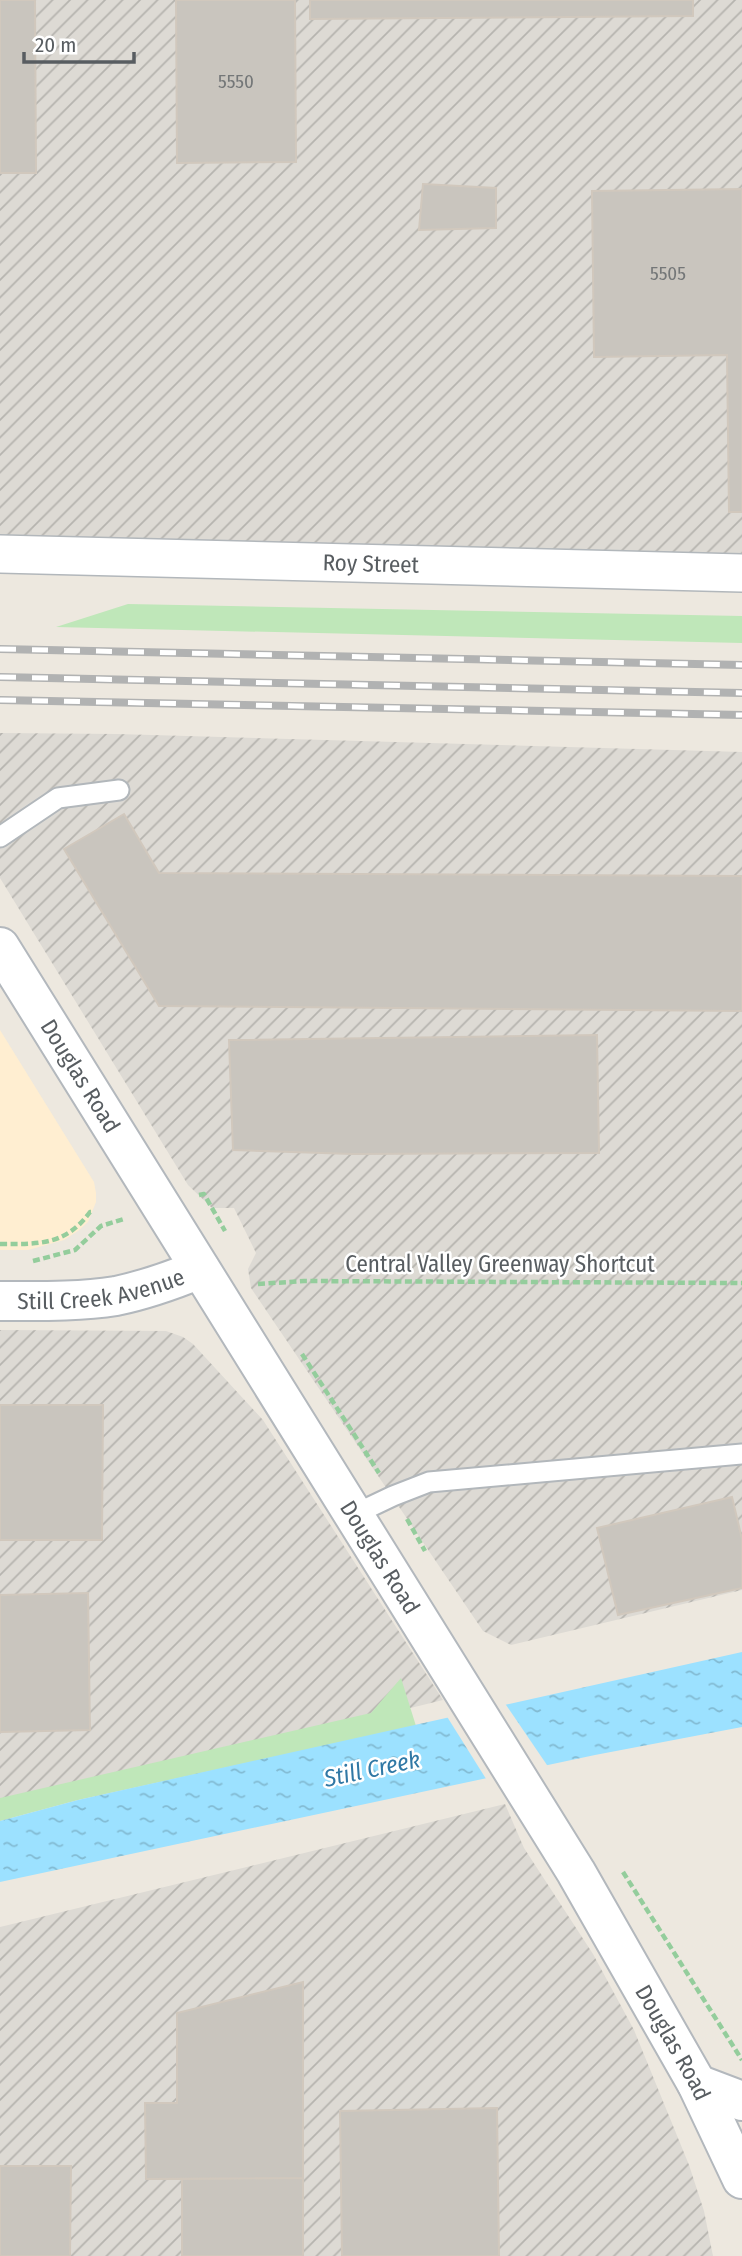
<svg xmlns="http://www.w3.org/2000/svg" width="742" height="2256" font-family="'Fira Sans Condensed',sans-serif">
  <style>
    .commercial { fill: #ffeed1 }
    .industrial { fill: url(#industrial-furrows) }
    .green { fill: #bfe7b9 }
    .water { fill: url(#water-ripples) }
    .pier { fill: #ede8df }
    .building { fill: #c9c5be; stroke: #d1c8bd; stroke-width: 2 }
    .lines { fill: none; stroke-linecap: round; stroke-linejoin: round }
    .lane-casing { stroke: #b2b7bb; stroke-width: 23 }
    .street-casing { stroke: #b2b7bb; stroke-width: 40 }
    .secondary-casing { stroke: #b3b8bd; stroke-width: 42 }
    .path { stroke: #94cd9c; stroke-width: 4.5; stroke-dasharray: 7 3.5; stroke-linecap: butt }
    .lane { stroke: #fff; stroke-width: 19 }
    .street { stroke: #fff; stroke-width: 37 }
    .secondary { stroke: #fff; stroke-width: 38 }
    .rail-casing { stroke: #b1b2b2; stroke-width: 8 }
    .rail { stroke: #fff; stroke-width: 5; stroke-dasharray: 16; stroke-linecap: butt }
    .labels { text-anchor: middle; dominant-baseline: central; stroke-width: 5; stroke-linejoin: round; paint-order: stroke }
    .number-label { font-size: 19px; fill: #747778 }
    .street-label { font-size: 23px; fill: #585d61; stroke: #fff }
    .water-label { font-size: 24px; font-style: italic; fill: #3078a5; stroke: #fff }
  </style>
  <defs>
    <pattern id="industrial-furrows" width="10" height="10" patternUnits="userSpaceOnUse" patternTransform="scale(1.75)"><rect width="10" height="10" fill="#dddad4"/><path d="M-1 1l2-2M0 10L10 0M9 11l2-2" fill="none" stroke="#b6b4af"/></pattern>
    <pattern id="water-ripples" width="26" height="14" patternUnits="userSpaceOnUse" patternTransform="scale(1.75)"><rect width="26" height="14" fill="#9ce1ff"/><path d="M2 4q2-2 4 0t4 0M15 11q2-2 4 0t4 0" fill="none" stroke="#82bad2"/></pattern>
  </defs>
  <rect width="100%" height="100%" fill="#ede8df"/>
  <path class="commercial" d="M0 1030 94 1182 96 1193V1202L88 1222 78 1231 64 1240 28 1250H0Z"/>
  <path class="industrial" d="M0 0H742V554L0 535Z
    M0 733 117 734 742 752V1590L511 1645 483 1631 251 1288 248 1269 256 1253 234 1208H212L188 1185 0 878Z
    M0 1330 166 1331 183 1337 193 1344 263 1420 443 1700 0 1809Z
    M505 1804 524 1848 593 1954 634 2030 689 2165 704 2211 713 2256H0V1927Z"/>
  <path class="green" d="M128 604 742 616V643L56 627Z
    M401 1678 416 1726 78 1800 0 1821V1798L371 1713Z"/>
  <path class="water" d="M742 1652V1727L595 1755 0 1882V1821L78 1800Z"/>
  <path class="pier" d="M504 1702 549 1768 488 1782 446 1715Z"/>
  <path class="building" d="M0 0H35L36 173H0Z
    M176 0H295L296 162 177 163Z
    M310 0H693V16L310 19Z
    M423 184 496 188V228L419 230Z
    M742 189V512H729L727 355 594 357 592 191Z
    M124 814 159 873 742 876V1011L159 1006 64 849Z
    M597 1035 599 1153 352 1154 233 1150 229 1040Z
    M0 1405H103L102 1540H0Z
    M732 1497 742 1539V1588L618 1615 597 1528Z
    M88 1593 90 1730 0 1732V1595Z
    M303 1982V2178L146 2179 145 2103H177V2013Z
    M497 2108 499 2256H342L340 2111Z
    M0 2166H71L70 2256H0Z
    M303 2178V2256H182V2179Z"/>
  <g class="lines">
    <defs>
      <path id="lane" d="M0 837 58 798 119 790
        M353 1515 393 1496 429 1482 742 1454"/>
      <g id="street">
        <path id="s1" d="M0 554 742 573"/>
      </g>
      <g id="secondary">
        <path id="s2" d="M0 947 576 1872 697 2084 742 2179"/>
        <path id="s3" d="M0 1301C38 1301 78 1302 116 1296 145 1290 173 1280 200 1269"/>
        <path d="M697 2084 742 2101"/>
      </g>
    </defs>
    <use href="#lane" class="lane-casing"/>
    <use href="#street" class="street-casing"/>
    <use href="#secondary" class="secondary-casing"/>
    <path class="path" d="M199 1195 204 1194 225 1231
      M0 1244C38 1244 65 1246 90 1212H93
      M33 1261 75 1250 101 1226 124 1219
      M258 1284 304 1281 742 1283
      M302 1354 379 1473
      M407 1519 425 1551
      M623 1872 742 2060"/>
    <use href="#lane" class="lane"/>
    <use href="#street" class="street"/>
    <use href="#secondary" class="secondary"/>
    <defs>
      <path id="rail" d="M0 649 742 665
        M0 677 742 693
        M0 700 742 715"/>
    </defs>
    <use href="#rail" class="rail-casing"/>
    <use href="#rail" class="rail"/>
  </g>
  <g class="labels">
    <g class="number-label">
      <text x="236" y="81">5550</text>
      <text x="668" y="273">5505</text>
    </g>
    <g class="street-label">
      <text stroke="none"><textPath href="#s1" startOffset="371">Roy Street</textPath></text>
      <text stroke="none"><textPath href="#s2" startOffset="152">Douglas Road</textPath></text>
      <text x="500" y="1264">Central Valley Greenway Shortcut</text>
      <text stroke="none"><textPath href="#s3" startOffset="102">Still Creek Avenue</textPath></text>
      <text stroke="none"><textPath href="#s2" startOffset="719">Douglas Road</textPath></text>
      <text stroke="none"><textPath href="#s2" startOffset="1286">Douglas Road</textPath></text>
    </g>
    <g class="water-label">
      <text transform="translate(372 1769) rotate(-12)">Still Creek</text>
    </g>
  </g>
  <path d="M24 52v10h110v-10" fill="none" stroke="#585d61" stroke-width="3.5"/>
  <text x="35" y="52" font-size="21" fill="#585d61" stroke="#ffffff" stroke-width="5" paint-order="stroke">20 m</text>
</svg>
